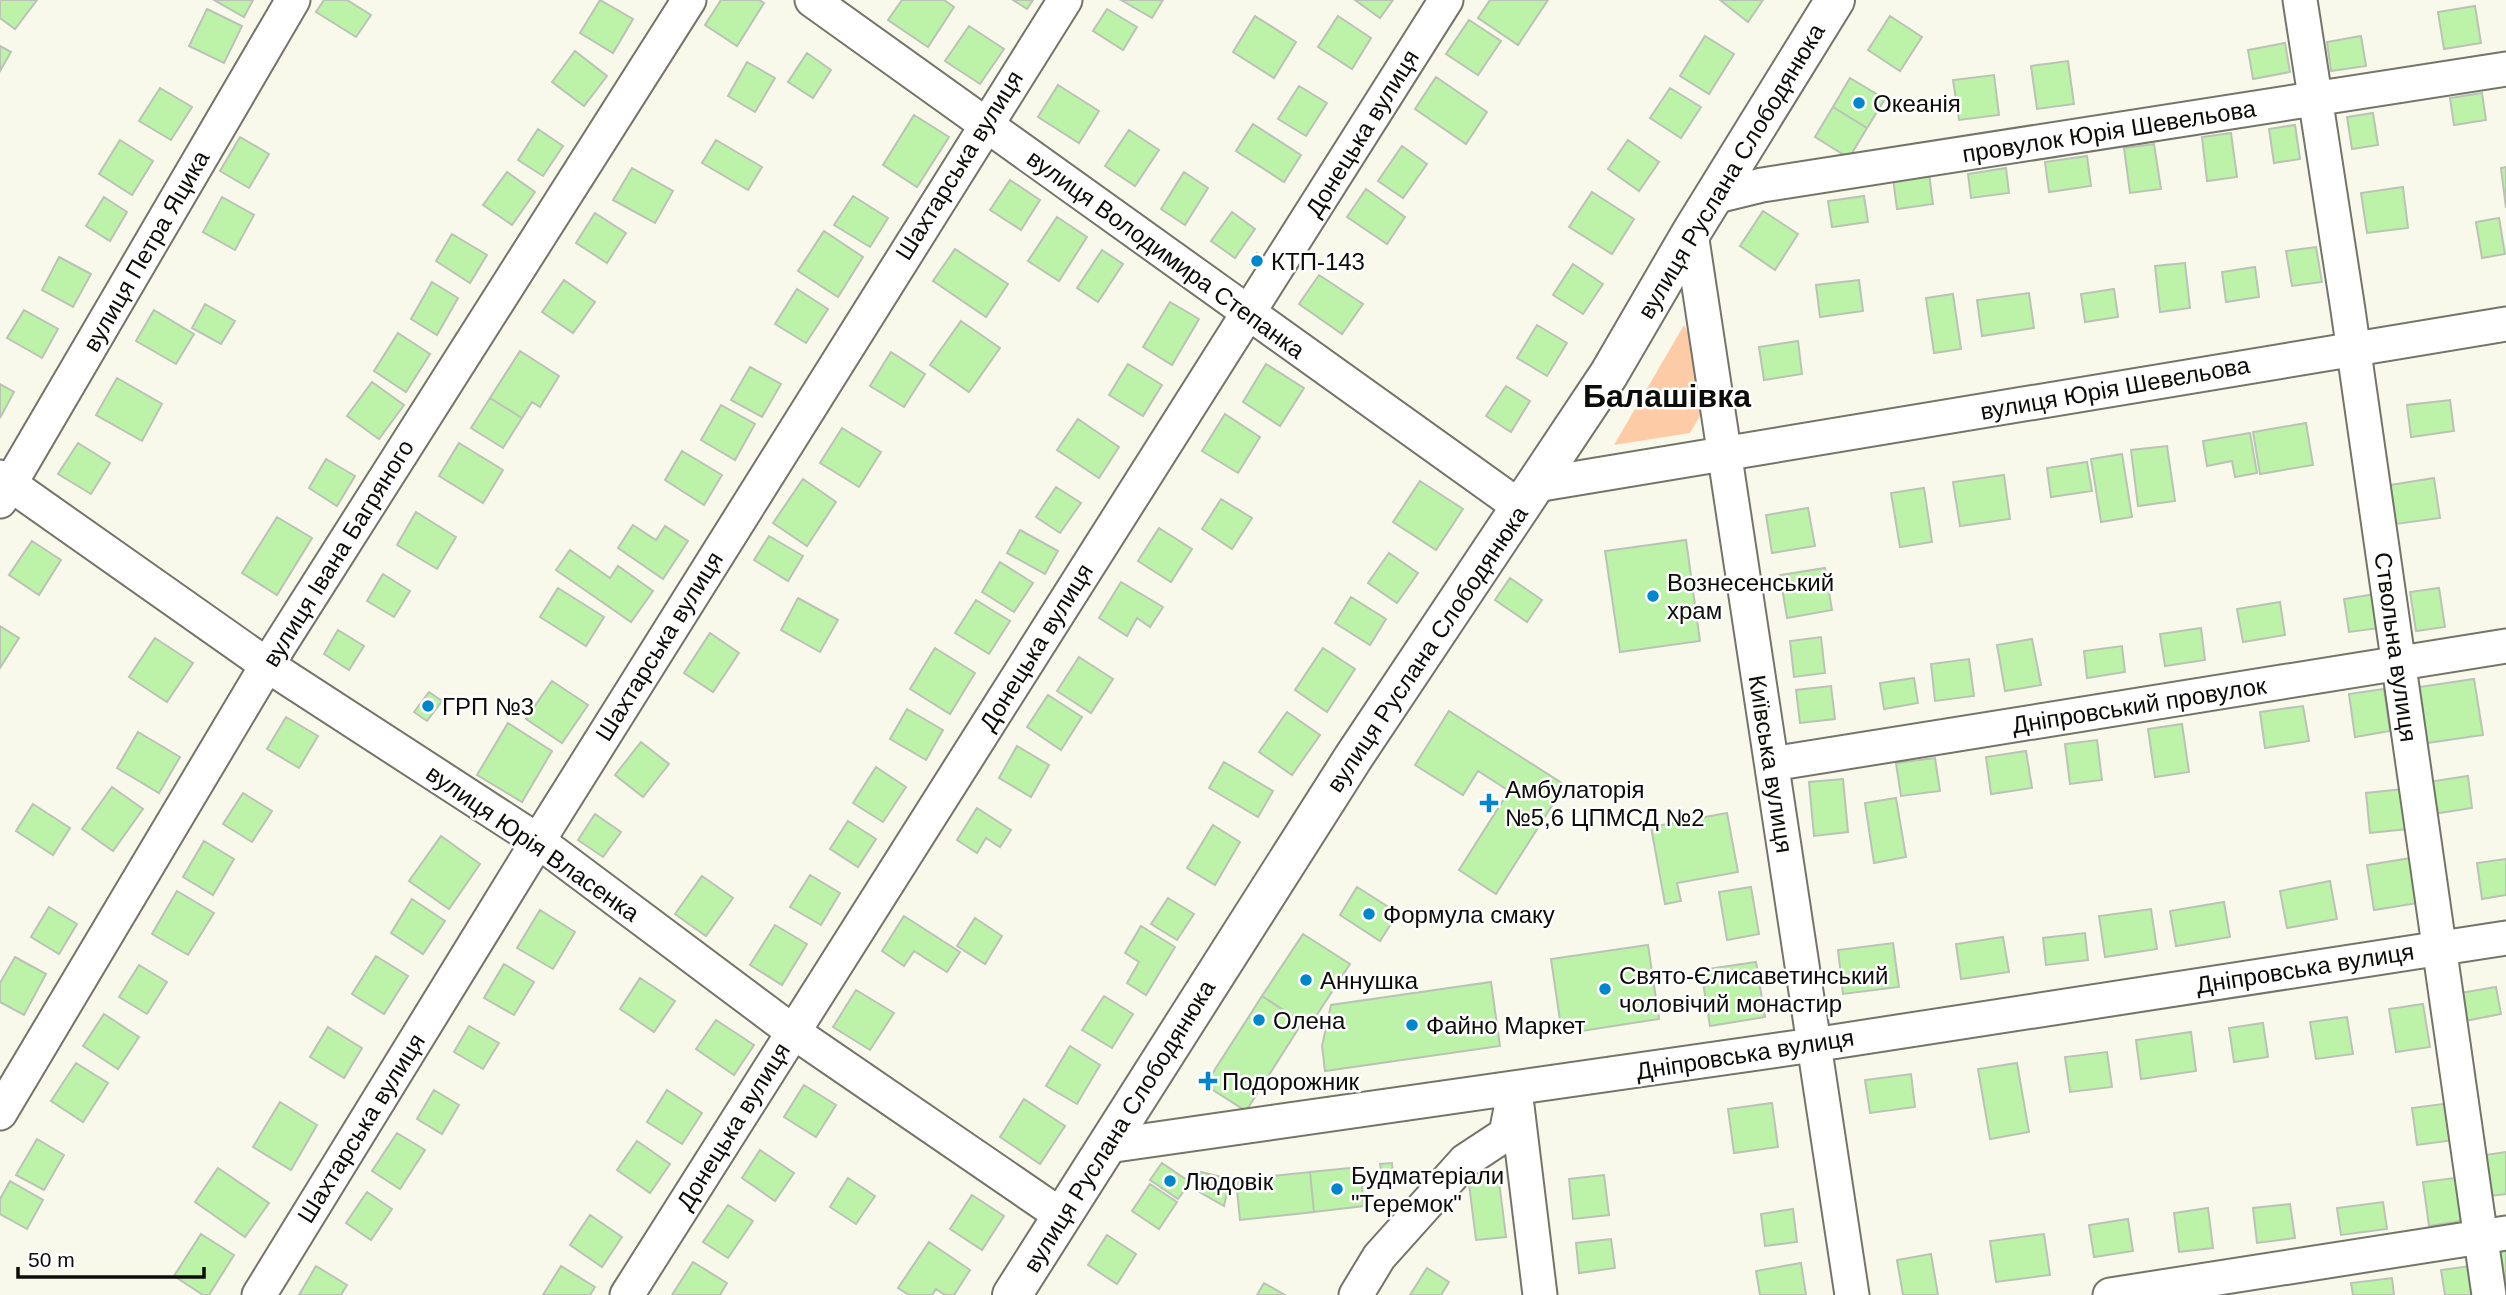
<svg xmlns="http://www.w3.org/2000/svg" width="2506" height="1295" font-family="Arial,sans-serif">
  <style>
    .green { fill: #fdcca7 }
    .building { fill: #bdf2a9; stroke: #bac3b6; stroke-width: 2 }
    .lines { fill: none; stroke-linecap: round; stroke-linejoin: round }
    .minor-casing { stroke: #747568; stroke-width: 37 }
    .major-casing { stroke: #747568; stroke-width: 42 }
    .minor { stroke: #fff; stroke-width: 33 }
    .major { stroke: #fff; stroke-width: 38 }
    .poi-dot { fill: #0086cd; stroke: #fff; stroke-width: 2.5 }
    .labels { text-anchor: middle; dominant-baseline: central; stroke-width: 5; stroke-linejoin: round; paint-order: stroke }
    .poi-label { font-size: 24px; fill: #0c0c08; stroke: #fff; text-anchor: start }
    .street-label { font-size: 24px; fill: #0c0c08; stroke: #fff }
    .district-label { font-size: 32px; font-weight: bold; fill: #0c0c08; stroke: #fff }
  </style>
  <rect width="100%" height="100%" fill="#f8f9ea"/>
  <path class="green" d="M1684 325 1693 342 1703 411 1690 433 1614 445Z"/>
  <path class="building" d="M0 0H37L15 29 0 18Z
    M214 0H253L244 17Z
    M324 0H347L371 15 356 37 316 12Z
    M600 0 633 19 613 53 580 33Z
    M721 0H759L764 3 737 46 705 25Z
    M902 0H944L954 7 928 47 888 20Z
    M1013 0H1033L1027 9Z
    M1121 0H1163L1152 18Z
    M1355 0H1393L1380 18Z
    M1490 0H1548L1518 45 1478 18Z
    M1720 0H1763L1748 22Z
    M2475 6 2481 43 2444 49 2438 12Z
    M207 9 242 26 224 63 189 46Z
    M1107 9 1137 27 1123 50 1093 31Z
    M1255 16 1296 42 1274 78 1233 52Z
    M1338 16 1371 38 1352 69 1318 47Z
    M1890 16 1922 37 1900 71 1868 50Z
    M1469 20 1501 41 1478 75 1446 54Z
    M969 26 1004 49 980 84 945 61Z
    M1705 36 1734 54 1709 94 1680 76Z
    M2361 36 2366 66 2331 71 2327 42Z
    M2285 43 2290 72 2253 79 2248 50Z
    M0 46 11 52 0 71Z
    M575 51 607 76 584 106 552 82Z
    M807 53 831 70 813 98 788 82Z
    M2068 61 2074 104 2037 109 2031 66Z
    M747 62 775 78 755 112 728 96Z
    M1994 75 1999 115 1959 120 1953 80Z
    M1436 77 1487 112 1466 144 1415 109Z
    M1850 78 1885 99 1867 128 1833 107Z
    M1058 85 1099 111 1079 143 1038 117Z
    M1299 86 1327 103 1306 136 1278 119Z
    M160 88 192 107 171 140 139 121Z
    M1670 88 1701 107 1681 138 1650 118Z
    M2482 93 2486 120 2454 125 2450 98Z
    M1833 107 1867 128 1849 158 1815 137Z
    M2373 113 2378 145 2352 149 2347 117Z
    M914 115 949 137 917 187 883 165Z
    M1253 124 1301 155 1284 182 1236 151Z
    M2295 125 2300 159 2274 163 2269 129Z
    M538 129 563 146 543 176 518 160Z
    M1129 130 1159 150 1135 186 1105 166Z
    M2231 133 2237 177 2207 181 2202 137Z
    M240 137 269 154 249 188 220 171Z
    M120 140 153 161 132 195 99 174Z
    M716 140 762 167 748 190 702 163Z
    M1628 140 1659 162 1639 191 1608 169Z
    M2154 144 2161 189 2130 193 2124 148Z
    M1402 146 1427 164 1403 198 1378 181Z
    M2087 156 2091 186 2049 192 2045 162Z
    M2506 167V208L2501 168Z
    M632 168 673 191 655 223 613 200Z
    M2006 168 2009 193 1971 198 1968 174Z
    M507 172 535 192 512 225 483 205Z
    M1184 172 1208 188 1185 225 1161 209Z
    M1929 174 1933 204 1897 209 1893 178Z
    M1010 180 1040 200 1021 230 990 210Z
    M2403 187 2408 228 2367 233 2361 193Z
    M1366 189 1405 217 1387 244 1347 217Z
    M1592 192 1634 219 1612 254 1569 227Z
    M853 196 888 218 870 247 834 225Z
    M1864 196 1868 222 1832 227 1828 201Z
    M104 197 127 212 110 241 86 226Z
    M222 197 254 215 235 250 203 232Z
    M1763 211 1798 234 1775 270 1740 246Z
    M1232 212 1255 229 1235 258 1211 241Z
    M595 213 626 233 607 263 576 243Z
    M1057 217 1087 237 1059 281 1028 261Z
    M2499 218 2505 254 2482 258 2476 222Z
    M824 231 863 257 838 297 798 271Z
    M452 234 487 255 470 283 436 261Z
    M2316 247 2322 282 2292 286 2286 251Z
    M955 249 1008 284 986 317 933 281Z
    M1102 250 1123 264 1098 302 1077 288Z
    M1257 253 1264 258 1258 269 1250 264Z
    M59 257 91 274 73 307 42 290Z
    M2185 263 2190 308 2160 312 2155 266Z
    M1573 264 1603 284 1583 314 1553 295Z
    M2255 267 2259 297 2226 302 2222 272Z
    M1319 275 1363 304 1342 334 1299 304Z
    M564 280 595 302 573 333 542 312Z
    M1859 280 1863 311 1820 317 1816 285Z
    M432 282 458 298 437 335 411 319Z
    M797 289 828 309 806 343 775 324Z
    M2114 289 2118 317 2085 322 2081 294Z
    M2029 293 2034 328 1982 336 1977 300Z
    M1953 294 1961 349 1934 353 1926 298Z
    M1170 302 1199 319 1172 365 1143 347Z
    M205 304 235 321 221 344 192 328Z
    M24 310 58 329 42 358 7 338Z
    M154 310 194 334 176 364 136 341Z
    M961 321 1000 348 969 392 930 365Z
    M1537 325 1567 343 1547 376 1517 358Z
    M398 333 430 354 406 392 374 371Z
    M1798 341 1802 374 1764 380 1759 347Z
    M520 351 559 376 540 407 532 402 522 418 490 398Z
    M891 352 925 374 904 407 870 386Z
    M1128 364 1162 385 1143 416 1109 395Z
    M1266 364 1304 388 1280 426 1243 402Z
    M750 367 781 384 762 417 731 400Z
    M117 378 162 404 142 441 96 415Z
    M372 382 404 405 379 439 347 416Z
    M0 384 14 392 0 418Z
    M1506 386 1530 401 1511 432 1486 416Z
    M490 398 522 418 503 448 471 428Z
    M2450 400 2454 431 2411 437 2407 405Z
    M721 405 755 424 735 460 701 440Z
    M1225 414 1260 437 1238 473 1202 451Z
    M1078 419 1119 447 1099 478 1057 450Z
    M2306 423 2313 465 2260 474 2253 432Z
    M842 428 881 452 859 487 820 463Z
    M2250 433 2257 473 2235 477 2232 461 2207 466 2203 441Z
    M78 443 110 463 91 494 58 474Z
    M459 443 503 470 483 503 439 476Z
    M2167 446 2175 501 2138 506 2131 450Z
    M682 451 722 475 704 505 665 480Z
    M2122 454 2132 517 2101 522 2091 459Z
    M326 459 355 476 337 506 309 488Z
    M2087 462 2092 491 2051 497 2047 468Z
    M2004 475 2010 519 1960 526 1953 482Z
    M2434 478 2440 518 2396 524 2390 485Z
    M803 479 836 502 807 546 773 523Z
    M1420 481 1463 509 1436 550 1393 522Z
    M1056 487 1081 503 1060 533 1036 517Z
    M1924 488 1932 542 1900 547 1891 493Z
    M1221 499 1252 518 1232 549 1202 529Z
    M1808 508 1815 546 1772 553 1766 515Z
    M416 512 456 537 437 569 397 545Z
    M277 517 312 538 277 595 242 573Z
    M633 525 656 540 665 526 688 541 663 579 618 548Z
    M1159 528 1192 549 1171 582 1138 561Z
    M1020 530 1058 551 1045 574 1007 553Z
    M769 536 803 556 788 581 754 560Z
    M1686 540 1700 641 1620 652 1605 551Z
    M32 541 61 560 39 595 9 575Z
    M570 550 610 578 618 566 653 591 631 622 556 570Z
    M1389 553 1418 573 1397 603 1368 583Z
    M1000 562 1033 583 1014 612 982 592Z
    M1825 568 1832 610 1787 618 1780 575Z
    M383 574 410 591 394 617 367 601Z
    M1510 578 1542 600 1527 622 1495 600Z
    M1121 582 1163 607 1150 627 1137 618 1127 636 1099 618Z
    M558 588 604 617 586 646 540 617Z
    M2439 588 2445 627 2416 631 2410 592Z
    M2375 594 2380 628 2349 632 2344 599Z
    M1351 597 1386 619 1370 645 1335 623Z
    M798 598 838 620 820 652 781 630Z
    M976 600 1010 621 989 654 955 633Z
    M2280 602 2285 635 2243 642 2237 609Z
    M0 626 19 638 0 668Z
    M2201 628 2205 660 2165 666 2160 634Z
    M338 630 364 646 349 670 324 654Z
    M710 633 739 653 713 692 684 673Z
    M1821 637 1825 673 1794 677 1790 641Z
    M155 638 193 663 167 702 129 677Z
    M2032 639 2041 685 2005 691 1997 645Z
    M2122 646 2125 672 2087 678 2084 651Z
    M935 648 975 673 950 714 910 689Z
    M1323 648 1355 669 1327 712 1295 690Z
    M1079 657 1113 679 1091 713 1057 691Z
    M1969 659 1974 696 1935 701 1931 664Z
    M1914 678 1918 703 1884 709 1880 683Z
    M2474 679 2483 735 2427 743 2419 687Z
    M552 681 588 705 562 743 526 719Z
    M1831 686 1835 719 1800 723 1796 690Z
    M2384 689 2390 731 2355 737 2349 694Z
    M429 692 442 701 427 721 414 712Z
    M1048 695 1082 717 1061 750 1027 727Z
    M2303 706 2309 741 2265 748 2260 712Z
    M907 709 943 730 926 760 890 739Z
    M1449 711 1565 785 1496 894 1459 870 1509 791 1478 771 1463 795 1415 765Z
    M1287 712 1320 735 1292 775 1259 752Z
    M286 717 318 736 299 768 267 749Z
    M508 723 552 751 522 802 477 775Z
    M2182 724 2189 772 2155 777 2148 729Z
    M138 732 180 757 159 793 117 768Z
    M2097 740 2102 780 2070 784 2065 744Z
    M641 742 669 764 643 797 615 775Z
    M1017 746 1049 765 1031 797 999 778Z
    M2026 751 2032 788 1991 794 1986 757Z
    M1935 758 1940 791 1901 796 1896 763Z
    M1224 762 1273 791 1258 817 1209 788Z
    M876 767 906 787 883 822 853 803Z
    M2468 776 2472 808 2433 814 2428 782Z
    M1843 779 1848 832 1814 836 1809 782Z
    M112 787 143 809 113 851 82 829Z
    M2403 789 2408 829 2370 833 2366 793Z
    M243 793 272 811 252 842 223 824Z
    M1896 798 1906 857 1874 863 1865 803Z
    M33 804 70 828 53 855 16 831Z
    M977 808 1011 830 1000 847 986 838 977 853 957 840Z
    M1727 813 1738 872 1677 883 1681 901 1665 904 1651 827Z
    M595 814 621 832 603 857 578 840Z
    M848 821 876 839 858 867 830 849Z
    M1213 825 1240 842 1215 885 1187 868Z
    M441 836 480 864 449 909 409 881Z
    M204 841 234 859 213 895 183 877Z
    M2411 858 2418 903 2374 910 2367 865Z
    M2506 859V895L2482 899 2477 863Z
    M810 875 840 893 821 925 790 907Z
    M702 876 733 898 706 936 675 914Z
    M2330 881 2337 919 2287 928 2280 891Z
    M1357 887 1398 913 1380 941 1340 915Z
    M1751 887 1759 934 1727 940 1719 892Z
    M177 891 214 913 188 955 152 934Z
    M1168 898 1194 914 1177 940 1151 924Z
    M412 899 445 921 423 954 391 933Z
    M2224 902 2230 937 2176 946 2170 911Z
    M49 907 77 924 59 954 31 937Z
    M2151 909 2157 949 2105 957 2099 916Z
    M540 910 575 932 553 969 517 948Z
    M904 916 960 952 947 972 914 951 904 966 882 951Z
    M975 918 1002 936 985 964 957 946Z
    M775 925 807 944 782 985 750 965Z
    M1141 926 1175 947 1146 995 1127 983 1139 962 1125 953Z
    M2085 933 2088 960 2046 965 2043 938Z
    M1303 934 1350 964 1309 1027 1262 996Z
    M2003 937 2009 972 1961 979 1956 944Z
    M1893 943 1899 987 1843 994 1838 950Z
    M1648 945 1659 1019 1562 1034 1551 959Z
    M376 956 408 976 384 1014 352 994Z
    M15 957 46 974 24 1015 0 1002V983Z
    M1756 962 1765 1017 1710 1026 1701 970Z
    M504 964 534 982 514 1015 484 998Z
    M139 965 167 982 147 1014 119 997Z
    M640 978 675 1001 654 1032 620 1009Z
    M1491 982 1500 1046 1325 1071 1322 1046 1331 1005Z
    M2496 987 2501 1014 2465 1021 2460 993Z
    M856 990 894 1013 870 1050 833 1027Z
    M1104 996 1133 1014 1112 1048 1082 1030Z
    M1262 996 1302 1023 1246 1111 1205 1085Z
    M2423 1004 2430 1047 2396 1052 2389 1009Z
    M104 1014 139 1037 118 1069 83 1046Z
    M2347 1017 2353 1054 2316 1059 2310 1022Z
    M716 1020 754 1045 734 1075 696 1049Z
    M2263 1023 2268 1057 2234 1062 2229 1028Z
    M469 1026 499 1043 483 1069 454 1052Z
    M328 1027 362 1048 344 1078 310 1057Z
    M2191 1032 2196 1071 2141 1079 2136 1040Z
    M1070 1046 1100 1065 1077 1104 1046 1086Z
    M2107 1052 2112 1087 2070 1092 2065 1057Z
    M76 1063 108 1083 83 1122 51 1101Z
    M2017 1063 2029 1132 1990 1139 1978 1069Z
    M1911 1074 1915 1107 1870 1113 1865 1080Z
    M804 1085 836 1105 816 1137 784 1117Z
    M434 1090 459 1105 442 1134 417 1119Z
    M667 1090 702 1113 682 1144 647 1122Z
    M1024 1099 1065 1126 1040 1164 1000 1137Z
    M280 1102 317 1125 291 1170 253 1147Z
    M1772 1103 1778 1147 1734 1153 1728 1109Z
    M2450 1103 2455 1140 2417 1145 2412 1108Z
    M397 1133 425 1150 400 1189 372 1171Z
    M37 1139 64 1155 44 1190 16 1175Z
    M637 1141 670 1164 650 1193 617 1170Z
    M760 1150 794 1173 775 1201 742 1178Z
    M2506 1152V1194L2491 1196 2485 1155Z
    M1162 1163 1190 1182 1178 1199 1150 1180Z
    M1392 1163 1393 1174 1382 1176 1380 1164Z
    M1360 1167 1364 1206 1314 1212 1310 1172Z
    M218 1168 269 1203 245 1237 195 1202Z
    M1201 1172 1230 1179 1224 1206 1196 1190Z
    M1310 1172 1314 1212 1240 1220 1236 1180Z
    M1498 1173 1506 1237 1476 1240 1468 1176Z
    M1604 1175 1609 1215 1573 1219 1569 1179Z
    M2462 1177 2468 1220 2429 1226 2423 1182Z
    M848 1178 875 1196 856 1224 830 1207Z
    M10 1181 43 1200 27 1229 0 1214V1199Z
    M1150 1184 1177 1202 1159 1229 1132 1211Z
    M367 1192 392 1209 371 1240 346 1223Z
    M972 1195 1004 1216 982 1250 950 1229Z
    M2383 1202 2387 1229 2341 1235 2337 1208Z
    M2290 1204 2295 1238 2257 1243 2253 1208Z
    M728 1205 753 1221 728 1258 703 1242Z
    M2208 1208 2213 1248 2179 1252 2174 1213Z
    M1793 1209 1797 1242 1765 1246 1761 1214Z
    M590 1215 622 1237 602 1267 570 1245Z
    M2128 1219 2133 1251 2094 1257 2089 1225Z
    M201 1234 234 1255 209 1295H203L174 1276Z
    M2044 1234 2050 1275 1996 1282 1990 1241Z
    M1107 1235 1136 1254 1117 1284 1088 1265Z
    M1611 1239 1615 1268 1579 1273 1576 1243Z
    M929 1242 970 1270 954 1295H945L936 1289 932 1295H909L898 1288Z
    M2506 1246V1281L2504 1282 2498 1248Z
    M1931 1254 1938 1295H1903L1897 1260Z
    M693 1262 727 1283 720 1295H672Z
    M1801 1263 1806 1295H1760L1756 1271Z
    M316 1266 347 1285 341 1295H299Z
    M561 1266 595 1287 590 1295H543Z
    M2470 1266 2475 1295H2445L2441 1270Z
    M1427 1268 1449 1282 1441 1295H1410Z
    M2392 1278 2394 1295H2353L2351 1283Z
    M1264 1283 1285 1295H1257Z"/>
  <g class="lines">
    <defs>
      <path id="minor" d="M812 0 1520 507
        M2300 0 2348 310 2489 1295
        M1713 197 1762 185 2506 69
        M1691 233 1852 1295
        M0 477 267 665 538 841 792 1031 1062 1216
        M1536 485 2506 324
        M0 501 293 0
        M1772 764 2506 646
        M1517 1106 1540 1295
        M0 1113 267 665 689 0
        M1108 1146 1813 1045 2506 938
        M259 1295 538 841 1065 0
        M627 1295 1446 0
        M1356 1295 1379 1257 1465 1161 1506 1134 1515 1088
        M2110 1295 2506 1233"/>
      <path id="major" d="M1012 1295 1353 758 1609 374 1691 233 1835 0"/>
    </defs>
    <use href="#minor" class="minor-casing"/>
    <use href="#major" class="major-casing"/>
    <use href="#minor" class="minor"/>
    <use href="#major" class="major"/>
  </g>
  <g class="poi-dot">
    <circle cx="1859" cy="103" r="7"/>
    <circle cx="1257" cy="261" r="7"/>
    <circle cx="1653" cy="596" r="7"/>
    <circle cx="428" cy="706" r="7"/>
    <path d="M1485.5 792.5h7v7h7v7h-7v7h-7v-7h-7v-7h7z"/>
    <circle cx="1369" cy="914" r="7"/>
    <circle cx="1306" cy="980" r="7"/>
    <circle cx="1605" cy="989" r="7"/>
    <circle cx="1259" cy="1020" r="7"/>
    <circle cx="1412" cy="1025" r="7"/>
    <path d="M1204.5 1070.5h7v7h7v7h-7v7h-7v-7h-7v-7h7z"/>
    <circle cx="1170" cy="1181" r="7"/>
    <circle cx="1337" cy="1189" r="7"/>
  </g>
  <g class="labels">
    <g class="poi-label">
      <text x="1873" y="103">Океанія</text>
      <text x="1271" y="261">КТП-143</text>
      <text x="1667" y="582">Вознесенський<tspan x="1667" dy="28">храм</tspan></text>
      <text x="442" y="706">ГРП №3</text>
      <text x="1505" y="789">Амбулаторія<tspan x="1505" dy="28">№5,6 ЦПМСД №2</tspan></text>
      <text x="1383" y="914">Формула смаку</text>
      <text x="1619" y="975">Свято-Єлисаветинський<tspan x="1619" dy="28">чоловічий монастир</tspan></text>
      <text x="1320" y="980">Аннушка</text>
      <text x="1273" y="1020">Олена</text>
      <text x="1426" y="1025">Файно Маркет</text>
      <text x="1222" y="1081">Подорожник</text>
      <text x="1351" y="1175">Будматеріали<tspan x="1351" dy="28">"Теремок"</tspan></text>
      <text x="1184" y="1181">Людовік</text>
    </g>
    <g class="street-label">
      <text transform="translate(2109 131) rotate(-9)">провулок Юрія Шевельова</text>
      <text transform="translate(1362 133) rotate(-58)">Донецька вулиця</text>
      <text transform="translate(959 165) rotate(-58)">Шахтарська вулиця</text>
      <text transform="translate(1731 171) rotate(-59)">вулиця Руслана Слободянюка</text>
      <text transform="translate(146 251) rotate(-60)">вулиця Петра Яцика</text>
      <text transform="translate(1166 254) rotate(36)">вулиця Володимира Степанка</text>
      <text transform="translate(2115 388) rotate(-10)">вулиця Юрія Шевельова</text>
      <text transform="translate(338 553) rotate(-58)">вулиця Івана Багряного</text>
      <text transform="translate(659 646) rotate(-58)">Шахтарська вулиця</text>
      <text transform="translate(1036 647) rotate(-58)">Донецька вулиця</text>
      <text transform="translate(2396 647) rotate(82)">Ствольна вулиця</text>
      <text transform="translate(1427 649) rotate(-56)">вулиця Руслана Слободянюка</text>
      <text transform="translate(2139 705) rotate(-9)">Дніпровський провулок</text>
      <text transform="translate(1771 764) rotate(81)">Київська вулиця</text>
      <text transform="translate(533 843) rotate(35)">вулиця Юрія Власенка</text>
      <text transform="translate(2305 968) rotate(-9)">Дніпровська вулиця</text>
      <text transform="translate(1745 1054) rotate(-9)">Дніпровська вулиця</text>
      <text transform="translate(733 1126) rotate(-58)">Донецька вулиця</text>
      <text transform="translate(1119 1126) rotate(-58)">вулиця Руслана Слободянюка</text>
      <text transform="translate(361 1128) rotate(-58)">Шахтарська вулиця</text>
    </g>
    <g class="district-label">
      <text x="1667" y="396">Балашівка</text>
    </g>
  </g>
  <path d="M18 1267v10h186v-10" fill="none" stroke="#0c0c08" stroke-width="3.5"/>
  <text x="28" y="1267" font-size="21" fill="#0c0c08" stroke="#ffffff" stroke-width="5" paint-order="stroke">50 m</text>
</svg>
